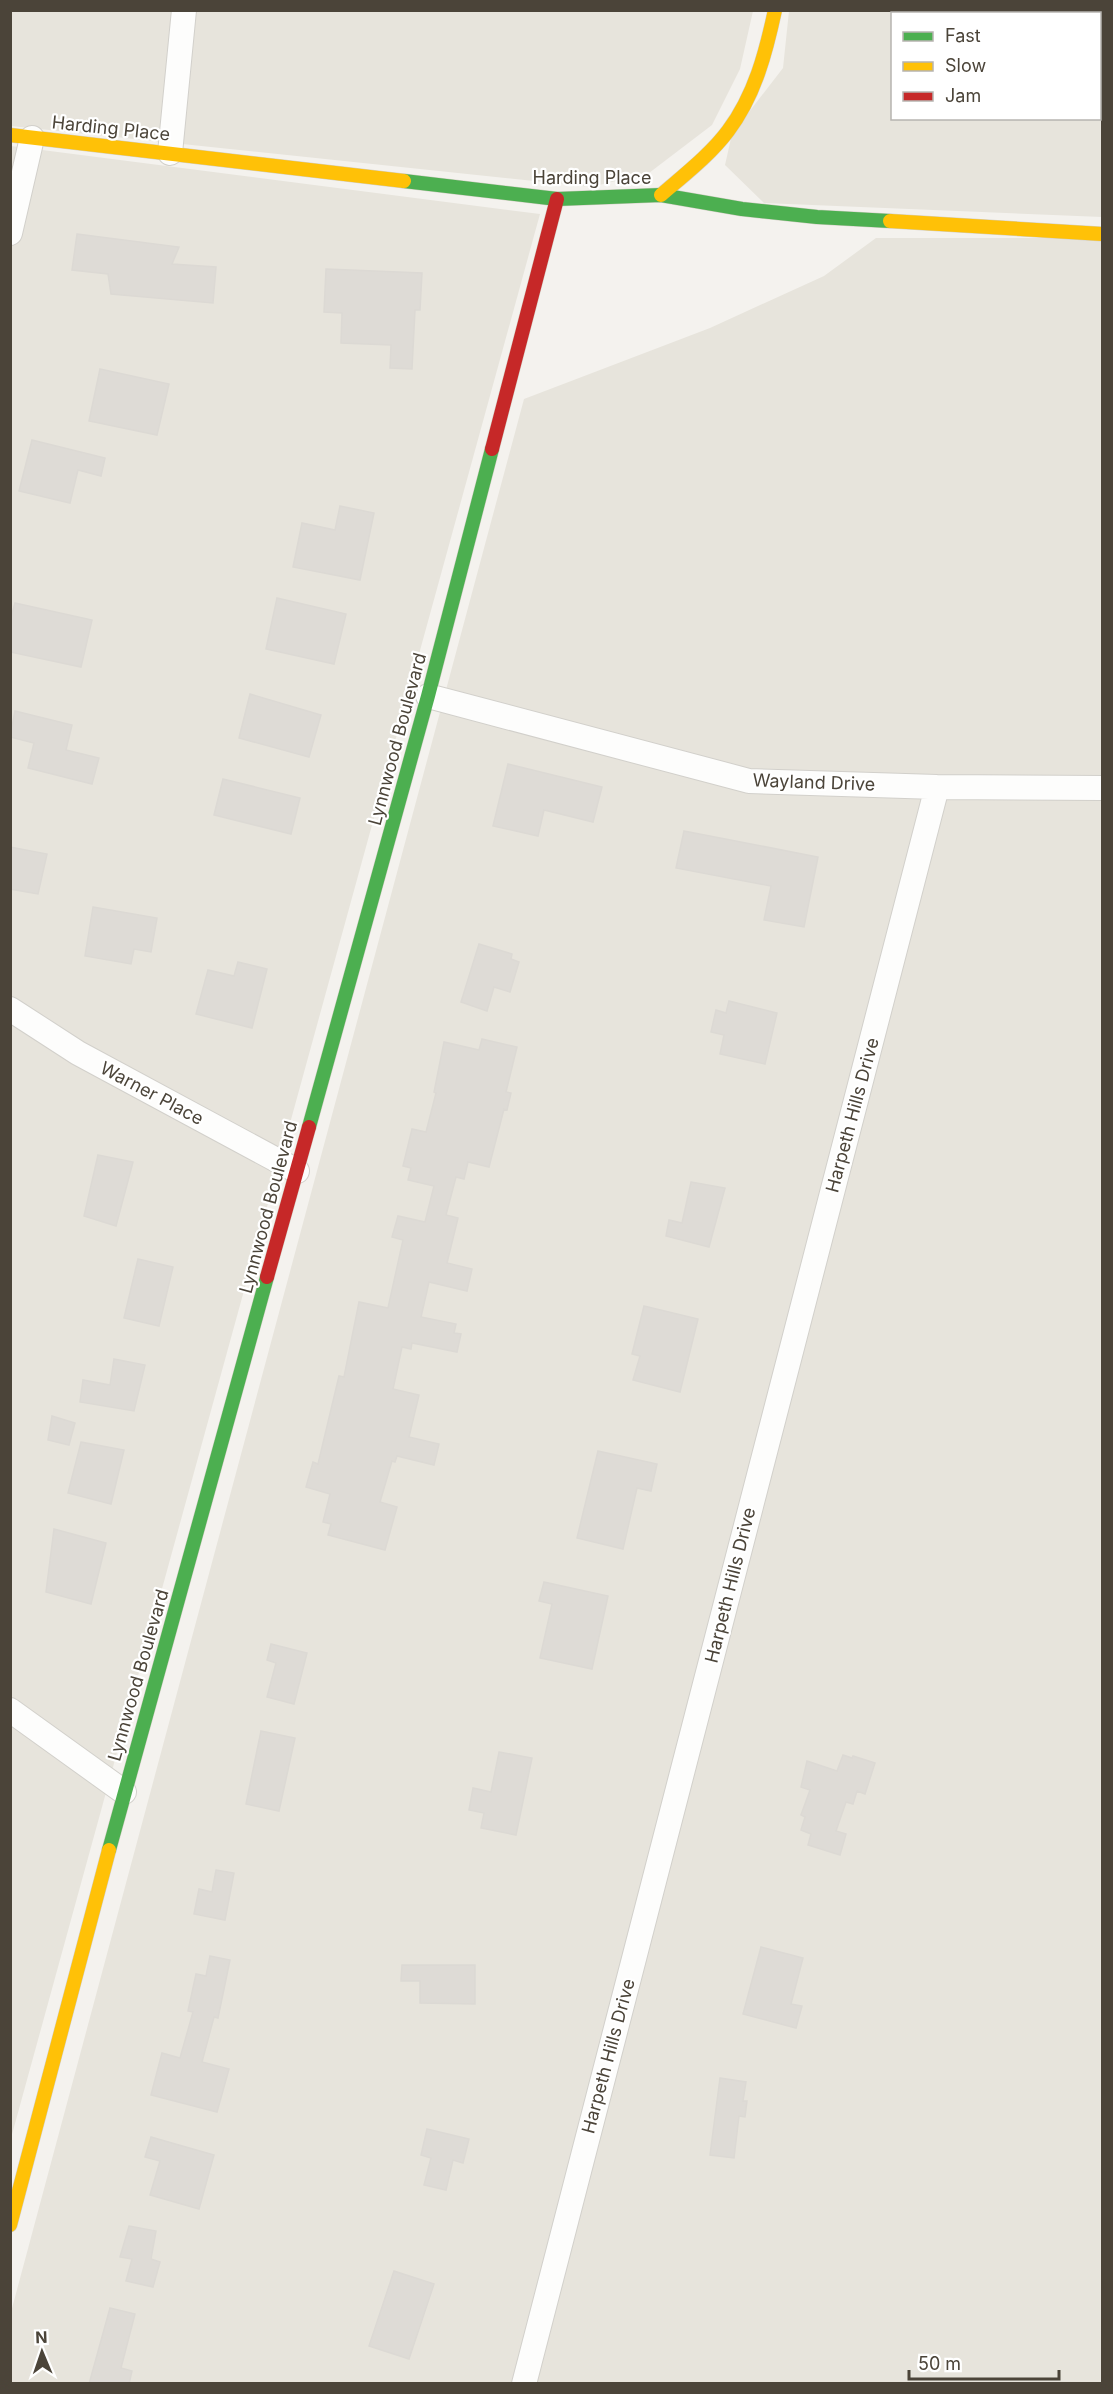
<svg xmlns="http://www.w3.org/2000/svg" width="1113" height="2394" font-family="Inter,sans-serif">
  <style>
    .residential { fill: #e7e4dc; fill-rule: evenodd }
    .building { fill: #dedbd6; stroke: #dcd9d4; stroke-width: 1.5 }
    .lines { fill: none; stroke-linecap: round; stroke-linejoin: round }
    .street-casing { stroke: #d2d0cb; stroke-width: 26 }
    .fast-casing { stroke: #d3cfc5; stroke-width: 15 }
    .slow-casing { stroke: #d3cfc5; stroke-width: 15 }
    .jam-casing { stroke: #d3cfc5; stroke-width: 15 }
    .street { stroke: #fdfdfc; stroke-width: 24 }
    .fast { stroke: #4caf50; stroke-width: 14 }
    .slow { stroke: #ffc107; stroke-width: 14 }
    .jam { stroke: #c62828; stroke-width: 14 }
    .labels { text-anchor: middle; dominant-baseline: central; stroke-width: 4.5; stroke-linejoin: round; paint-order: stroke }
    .street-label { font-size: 18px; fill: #4b4439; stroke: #fff }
  </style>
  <rect width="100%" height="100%" fill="#f4f2ee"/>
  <path class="residential" d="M11 11H753L740 69 712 125 649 173 591 187 11 126Z
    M789 11H1102V217L764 203 725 165 732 134 783 68ZM892 14H1100V118H892Z
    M11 146 540 214 11 2138Z
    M876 238H1102V2383L11 2384V2312L524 399 710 328 824 276Z"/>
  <path class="building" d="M77 234 179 247 172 264 216 267 213 303 111 294 108 274 72 270Z
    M326 269 422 273 420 310H415L412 369 390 368 391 345 341 343 342 313 324 312Z
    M100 369 169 384 157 435 89 421Z
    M32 440 105 458 101 476 78 470 70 503 19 491Z
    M340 506 374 513 360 580 293 567 302 523 335 530Z
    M277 598 346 614 334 664 266 649Z
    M15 603 92 620 81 667 10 652V621Z
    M250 694 321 715 309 757 239 738Z
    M15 711 72 725 66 750 99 758 92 784 28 768 34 743 10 737Z
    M508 764 602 787 593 822 544 810 538 836 493 826Z
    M223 779 300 798 291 834 214 815Z
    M684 831 818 857 804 927 764 920 771 886 676 868Z
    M10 847 47 854 38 894 10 889Z
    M93 907 157 918 151 952 134 949 131 964 85 956Z
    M479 944 512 954 511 959 519 962 510 992 494 987 487 1011 461 1002Z
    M238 962 267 969 252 1028 196 1014 208 970 234 976Z
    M729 1001 777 1013 765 1064 720 1054 724 1035 711 1032 716 1010 726 1013Z
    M482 1039 517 1047 506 1092 511 1093 507 1110 504 1109 489 1167 468 1162 464 1179 456 1177 446 1215 458 1218 447 1263 472 1269 467 1291 429 1282 421 1317 456 1324 454 1333 461 1334 457 1352 412 1343 411 1349 402 1347 393 1389 419 1395 409 1437 439 1444 434 1465 397 1456 395 1462 392 1461 380 1502 397 1507 385 1550 328 1535 331 1524 323 1522 330 1494 306 1487 313 1462 318 1464 339 1376 344 1377 359 1302 388 1308 403 1240 392 1237 398 1216 425 1222 434 1186 408 1180 411 1168 403 1166 412 1129 426 1132 436 1093 434 1092 444 1042 479 1050Z
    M98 1155 133 1162 116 1226 84 1216Z
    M691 1182 725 1188 709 1247 666 1236 669 1220 682 1223Z
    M138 1259 173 1267 159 1326 124 1318Z
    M644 1306 698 1319 680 1392 633 1380 640 1356 632 1354Z
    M114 1359 145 1365 134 1411 80 1402 83 1380 110 1385Z
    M52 1416 75 1423 69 1445 48 1440Z
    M81 1442 124 1450 111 1504 68 1493Z
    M598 1451 657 1464 651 1491 637 1488 623 1549 577 1538Z
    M54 1529 106 1543 91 1604 46 1592Z
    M544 1582 608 1596 592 1669 540 1658 552 1604 539 1601Z
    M271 1644 307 1653 294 1704 267 1697 276 1663 267 1660Z
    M261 1731 295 1738 279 1811 246 1804Z
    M499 1752 532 1758 516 1835 481 1828 484 1813 469 1810 473 1788 491 1792Z
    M843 1755 852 1758 853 1756 875 1763 865 1794 857 1791 853 1804 846 1802 836 1831 846 1834 840 1855 808 1845 811 1834 801 1830 805 1817 801 1815 810 1790 801 1787 807 1761 837 1771Z
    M216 1870 234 1873 225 1920 194 1914 199 1889 212 1892Z
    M761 1947 803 1958 791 2004 802 2006 796 2028 743 2014Z
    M210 1956 230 1960 218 2018 214 2017 202 2062 229 2069 217 2112 151 2095 162 2053 180 2058 193 2012 188 2011 196 1974 206 1976Z
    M402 1965H475V2004L420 2003V1981H401Z
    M720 2078 746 2082 743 2101H747L745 2117 739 2116 734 2158 710 2155Z
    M427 2129 469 2139 463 2163 453 2160 446 2190 424 2185 431 2158 421 2155Z
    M151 2137 214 2155 199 2209 150 2195 160 2161 145 2157Z
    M129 2226 156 2231 151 2259 160 2262 153 2287 126 2281 132 2259 120 2257Z
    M394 2271 434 2284 409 2359 369 2346Z
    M110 2308 135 2314 121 2368 132 2371 129 2384H89Z"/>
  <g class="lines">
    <defs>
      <path id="street" d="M170 153 184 10
        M10 233 32 138
        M428 696 749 781 937 787 1102 788
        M10 1009 78 1053 297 1171
        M10 1710 124 1792
        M524 2384 937 787"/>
      <path id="fast" d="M404 181 557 199 661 195 742 209 817 217 890 221
        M309 1127 428 696 492 449
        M109 1850 267 1277"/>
      <path id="slow" d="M10 135 404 181
        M661 195C684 175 710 155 728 131 755 95 766 52 775 10
        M890 221 1102 234
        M10 2225 109 1850"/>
      <path id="jam" d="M492 449 557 199
        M267 1277 309 1127"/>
    </defs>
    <use href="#street" class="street-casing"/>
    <use href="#fast" class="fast-casing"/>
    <use href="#slow" class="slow-casing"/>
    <use href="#jam" class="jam-casing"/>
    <use href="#street" class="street"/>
    <use href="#fast" class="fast"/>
    <use href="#slow" class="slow"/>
    <use href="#jam" class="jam"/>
  </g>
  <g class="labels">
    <g class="street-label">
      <text transform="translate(111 128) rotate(6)">Harding Place</text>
      <text x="592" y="177">Harding Place</text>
      <text transform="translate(397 739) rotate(-75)">Lynnwood Boulevard</text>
      <text transform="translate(814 782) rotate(2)">Wayland Drive</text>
      <text transform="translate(152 1093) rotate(28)">Warner Place</text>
      <text transform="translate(852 1115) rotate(-75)">Harpeth Hills Drive</text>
      <text transform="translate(268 1207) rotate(-75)">Lynnwood Boulevard</text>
      <text transform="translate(730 1585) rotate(-76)">Harpeth Hills Drive</text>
      <text transform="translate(138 1675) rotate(-74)">Lynnwood Boulevard</text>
      <text transform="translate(608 2056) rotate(-75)">Harpeth Hills Drive</text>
    </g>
  </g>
  <rect width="1113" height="2394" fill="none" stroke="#4b4439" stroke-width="24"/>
  <rect x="891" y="12" width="210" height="108" fill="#ffffff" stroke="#b7b4b0" stroke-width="1.5"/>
  <rect x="903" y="32" width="30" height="9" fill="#4caf50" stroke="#b7b4b0" stroke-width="1.5"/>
  <text x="945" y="42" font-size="18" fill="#4b4439">Fast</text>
  <rect x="903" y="62" width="30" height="9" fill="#ffc107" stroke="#b7b4b0" stroke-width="1.5"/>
  <text x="945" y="72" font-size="18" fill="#4b4439">Slow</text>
  <rect x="903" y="92" width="30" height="9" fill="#c62828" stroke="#b7b4b0" stroke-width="1.5"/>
  <text x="945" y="102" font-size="18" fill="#4b4439">Jam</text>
  <g transform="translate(42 2352) rotate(358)" stroke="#ffffff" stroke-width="4.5" paint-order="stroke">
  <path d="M0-4.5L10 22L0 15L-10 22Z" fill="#4b4439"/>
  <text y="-9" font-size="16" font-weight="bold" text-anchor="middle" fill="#4b4439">N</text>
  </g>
  <path d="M909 2370v9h150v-9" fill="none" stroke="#4b4439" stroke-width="3"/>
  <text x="918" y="2370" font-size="18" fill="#4b4439" stroke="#ffffff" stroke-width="4.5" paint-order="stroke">50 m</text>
</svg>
